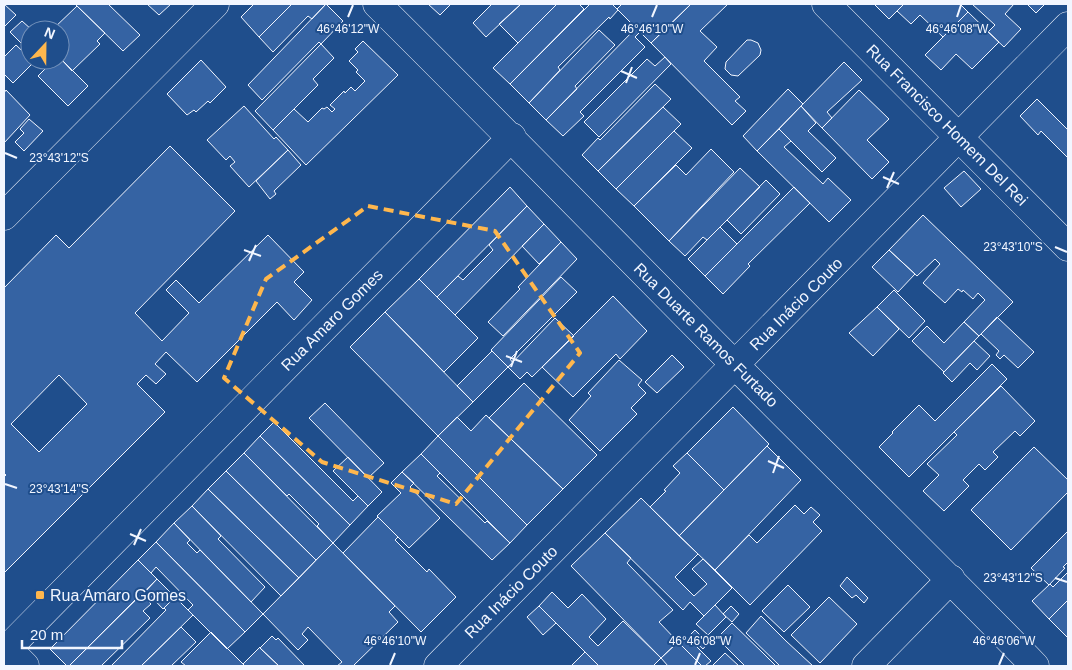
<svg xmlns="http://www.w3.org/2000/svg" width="1072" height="670" font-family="Arial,sans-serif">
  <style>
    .building { fill: #3563a3; stroke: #f2f6ff; fill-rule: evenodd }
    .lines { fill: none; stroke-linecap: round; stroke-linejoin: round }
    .minor-casing { stroke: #f2f6ff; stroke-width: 29 }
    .minor { stroke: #1f4e8c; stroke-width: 28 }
    .marked { fill: none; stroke: #ffb74d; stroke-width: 4; stroke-dasharray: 10 6; stroke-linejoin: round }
    .ticks { fill: none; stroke: #f2f6ff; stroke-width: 2 }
    .poi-dot { fill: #ffb74d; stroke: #1f4e8c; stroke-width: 2 }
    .labels { text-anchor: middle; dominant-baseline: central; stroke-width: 4; stroke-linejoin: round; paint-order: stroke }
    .street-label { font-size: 16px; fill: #f2f6ff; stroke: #1f4e8c }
    .poi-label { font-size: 16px; fill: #f2f6ff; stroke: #1f4e8c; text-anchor: start }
    .ticks-label { font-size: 12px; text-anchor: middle; fill: #f2f6ff; stroke: #1f4e8c; stroke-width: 4; stroke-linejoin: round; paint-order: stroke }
  </style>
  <rect width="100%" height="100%" fill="#1f4e8c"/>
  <path class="building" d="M4 4 16 15 4 27Z
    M75 4H108L140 35 123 51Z
    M147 4H171L159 15Z
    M254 4H292L259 37 241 17Z
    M292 4H326L312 19 308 16 273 52 259 37Z
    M326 4 343 21 321 44 319 42 262 100 248 85Z
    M428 4H451L440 15Z
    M492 4H521L486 37 473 23Z
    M521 4H557L518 43 499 24Z
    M557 4H579L584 9 510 84 493 68Z
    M590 4H612L618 10 610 19 609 17 558 67 560 70 529 103 510 84Z
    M622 4H691L651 43 617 9Z
    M691 4H728L700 31 717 47 704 61 740 97 735 101 746 111 732 125 651 43Z
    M874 4H904L889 19Z
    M904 4H960L968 12 943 37 920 15 911 24 897 11Z
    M972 4H1014L1005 14 1021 29 1004 47 988 32 995 25Z
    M1027 4H1045L1036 13Z
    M77 6 105 33 97 41 100 44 72 71 60 58V30H52Z
    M968 12 999 42 972 69 956 54 941 70 925 55Z
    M22 21 32 30 21 43 10 32Z
    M636 28 640 32 635 37 645 47 580 112 584 116 563 136 546 120Z
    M599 30 615 45 575 86 577 89 546 120 529 103Z
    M747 40H751L758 43 761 50 760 55 738 76 731 75 725 69 726 62Z
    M363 41 398 75 306 165 273 130 294 109 308 122 322 108 324 109 327 107 332 112 335 109 330 105 344 91 345 93 351 87 355 91 365 81 356 72 358 70 349 61 358 52 355 49Z
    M321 44 334 58 313 79 318 85 273 130 255 111Z
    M16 45 34 62 13 83 4 74V57Z
    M665 57 671 64 599 137 584 122 647 59 655 66Z
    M60 58 88 86 68 106 38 76 54 60H60Z
    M201 60 226 87 210 103 208 101 196 112 194 110 187 115 167 94Z
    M844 62 862 80 827 112 832 118 822 128 801 106Z
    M655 84 671 99 598 171 582 155 598 138 600 140Z
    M788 89 803 104 757 151 743 136Z
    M6 90 30 115 4 143V93Z
    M859 90 889 119 867 140 889 162 872 179 822 128Z
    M1037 99 1068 130V158L1041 131 1038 135 1020 116Z
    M244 106 274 139 276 137 288 150 249 187 230 166 235 162 230 156 226 160 207 140Z
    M801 106 816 123 808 131 836 158 822 172 779 129Z
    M663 107 681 124 616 189 598 171Z
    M29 119 43 131 24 151 15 142 24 133 20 129Z
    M779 129 791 141 784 147 823 184 828 178 851 200 829 222 757 151Z
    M674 131 692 148 634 206 616 189Z
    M170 146 235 211 135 313 162 341 189 313 166 290 176 280 199 303 268 235 304 272 294 282 312 300 294 320 277 302 197 382 166 352 155 364 166 374 156 384 146 375 137 384 165 412 5 572 4 571V477L6 475 4 473V288L56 235 69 248ZM59 375 87 404 39 452 11 424Z
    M711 149 734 172 669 241 634 206 676 165 686 175Z
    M288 150 301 165 274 191 276 194 270 199 256 181Z
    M740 168 760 187 707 240 703 237 685 256 669 241Z
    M964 171 981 189 961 207 944 188Z
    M766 180 780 194 741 234 727 220Z
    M510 187 527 206 437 297 419 279Z
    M794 187 810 203 748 264 750 266 723 294 705 276Z
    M527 206 544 224 455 315 437 297 458 276 463 280 493 250 489 245Z
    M923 215 1013 302 979 336 964 322 985 300 978 293 973 299 963 290 962 292 958 289 945 303 923 283 940 264 935 259 917 276 889 250Z
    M544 224 561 242 539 264 522 246Z
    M720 227 737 244 705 276 688 259Z
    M561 242 577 259 503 336 488 322 520 289 518 287Z
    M889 250 915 274 898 292 872 267Z
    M561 277 577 292 510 359 513 363 508 367 491 350Z
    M419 279 478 338 444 372 385 312Z
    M894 290 925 321 909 338 877 307Z
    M613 296 647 331 620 359 616 354 573 397 542 367Z
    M877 307 899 329 873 356 849 333Z
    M385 312 473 402 438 436 350 347Z
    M997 317 1034 352 1018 368 1004 355 1000 359 996 355 999 351 981 334Z
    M555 318 574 336 532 377 527 372 520 379 508 367Z
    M964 322 979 336 944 372 912 341 927 326 944 343Z
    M974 341 990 356 977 370 970 363 952 382 943 373Z
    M492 351 508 367 473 402 457 386Z
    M672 355 684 367 657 393 645 382Z
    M619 360 642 380 638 385 646 393 631 408 637 414 600 451 569 420 591 396 588 393Z
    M992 364 1007 379 909 477 879 447 893 433 892 432 919 405 935 421Z
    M524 383 597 455 563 489 489 418Z
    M1001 386 1035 421 1020 436 1015 431 993 452 998 457 985 470 979 464 963 480 969 486 944 511 923 491 939 475 927 464 957 435 954 432Z
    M325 403 384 463 368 478 309 418Z
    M733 407 769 444 724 490 687 453Z
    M486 415 563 489 527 525 438 436 457 417 471 431Z
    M274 422 353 501 358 496 368 506 350 525 260 436Z
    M260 436 350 525 333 543 317 526 319 524 289 494 287 496 244 453Z
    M438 436 527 525 510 543 421 454Z
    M767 446 801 480 715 570 679 536Z
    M1034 447 1068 480V492L1011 550 971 510Z
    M244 453 333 543 316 560 226 471Z
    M687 453 724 490 679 536 650 507 666 491 664 490 680 473 673 466Z
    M421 454 440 473 437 476 485 523 487 521 510 543 492 560 402 472Z
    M348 457 382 492 368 506 333 471Z
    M226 471 316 560 299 578 208 489Z
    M402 472 414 483 410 487 440 518 409 548 377 516 401 493 391 483Z
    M208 489 299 578 281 596 192 506Z
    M641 498 698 554 675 577 694 596 707 584 692 569 703 559 732 588 704 616 690 602 683 610 605 533Z
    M795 505 804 514 811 507 820 515 813 522 822 531 750 605 715 570 749 535 757 543Z
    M192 506 221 536 218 539 265 587 251 602 174 523Z
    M378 517 398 537 395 540 427 572 429 569 456 597 421 632 343 553Z
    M174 523 190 540 187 543 197 553 200 550 263 614 245 632 156 542Z
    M1068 531V562L1063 567 1065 568 1049 585 1031 568Z
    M605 533 631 558 627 563 673 610 659 622 678 642 661 658 571 566Z
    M156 542 245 632 227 649 188 610 193 605 156 567 151 573 138 560Z
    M333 543 395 606 389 612 398 622 353 666H337L342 662 308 627 302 634 308 640 298 650 263 614Z
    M138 560 157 579 69 666H67L50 649Z
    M1068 572V600L1049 619 1032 601 1050 584 1053 587Z
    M847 577 868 598 864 603 856 595 852 598 840 586Z
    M157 579 175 597 163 609 146 591Z
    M788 585 810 607 784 632 762 611Z
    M552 592 568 608 582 594 606 619 589 637 598 646 623 621 661 658 653 666H599L539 606Z
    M141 594 151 604 143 611 150 618 101 666H69Z
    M175 597 193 615 141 666H111L166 610 164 608Z
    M829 597 857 624 820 663 791 635Z
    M1068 600V636L1067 637 1049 619Z
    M715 605 726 617 708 635 696 624Z
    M539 606 556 623 543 635 527 617Z
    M731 606 739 614 732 622 723 614Z
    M761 616 786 641 813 666H780L746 633Z
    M732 623 763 653 776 666H745L717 638Z
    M181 627 196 642 171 666H141Z
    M695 630 708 643 703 649 689 636Z
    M211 632 245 666H186L181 662Z
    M685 635 711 661 705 666H702L678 642Z
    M272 636 276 640 278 638 305 666H279L260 648Z
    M678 642 702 666H668L661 658Z
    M260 647V648L279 666H245L243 664Z
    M585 652 599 666H571Z
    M725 653 739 666H712Z"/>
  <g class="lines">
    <defs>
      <path id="minor" d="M377 4C497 123 615 244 734 364 834 465 936 564 1035 666
        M826 4 1068 247
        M4 216 215 4
        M4 645 25 666
        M4 652 512 137
        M438 666 1068 26
        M866 666 951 579"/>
    </defs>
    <use href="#minor" class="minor-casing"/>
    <use href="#minor" class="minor"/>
  </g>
  <path class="marked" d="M368 206 495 231 580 353 456 504 322 462 224 378 266 279Z"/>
  <path class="ticks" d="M348 17 353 5M652 17 657 5M957 17 961 5M621 71 637 78M626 83 632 67M5 153 17 158M883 177 899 184M887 188 894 172M1055 247 1067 252M244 250 261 256M249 261 256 245M506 356 522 362M511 367 517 351M768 461 784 468M773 473 779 456M5 484 17 488M130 534 146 541M134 545 141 529M1055 578 1067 582M390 665 395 653M695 665 700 653M999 665 1004 653"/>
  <rect class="poi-dot" x="35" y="590" width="10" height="10" rx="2.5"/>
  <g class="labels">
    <g class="street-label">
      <text transform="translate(947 125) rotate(45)">Rua Francisco Homem Del Rei</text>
      <text transform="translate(796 304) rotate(-45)">Rua Inácio Couto</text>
      <text transform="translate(332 320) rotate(-45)">Rua Amaro Gomes</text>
      <text transform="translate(706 335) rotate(45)">Rua Duarte Ramos Furtado</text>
      <text transform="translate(511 592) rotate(-45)">Rua Inácio Couto</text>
    </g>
    <g class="poi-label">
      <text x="50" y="595">Rua Amaro Gomes</text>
    </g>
  </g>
  <g class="ticks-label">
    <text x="348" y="33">46°46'12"W</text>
    <text x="652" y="33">46°46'10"W</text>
    <text x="957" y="33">46°46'08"W</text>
    <text x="59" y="162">23°43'12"S</text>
    <text x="1013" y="251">23°43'10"S</text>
    <text x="59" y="493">23°43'14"S</text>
    <text x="1013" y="582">23°43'12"S</text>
    <text x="395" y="645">46°46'10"W</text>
    <text x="700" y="645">46°46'08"W</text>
    <text x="1004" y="645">46°46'06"W</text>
  </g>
  <rect width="1072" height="670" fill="none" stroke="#f2f6ff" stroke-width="10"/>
  <g transform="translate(45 45) rotate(22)"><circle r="24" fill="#1f4e8c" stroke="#7391ba"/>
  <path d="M0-4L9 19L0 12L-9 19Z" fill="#ffb74d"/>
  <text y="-8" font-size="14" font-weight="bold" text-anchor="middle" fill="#f2f6ff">N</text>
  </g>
  <path d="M22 640v8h100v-8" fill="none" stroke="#f2f6ff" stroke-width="2.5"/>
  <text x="30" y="640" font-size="15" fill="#f2f6ff" stroke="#1f4e8c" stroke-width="4" paint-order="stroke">20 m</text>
</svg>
